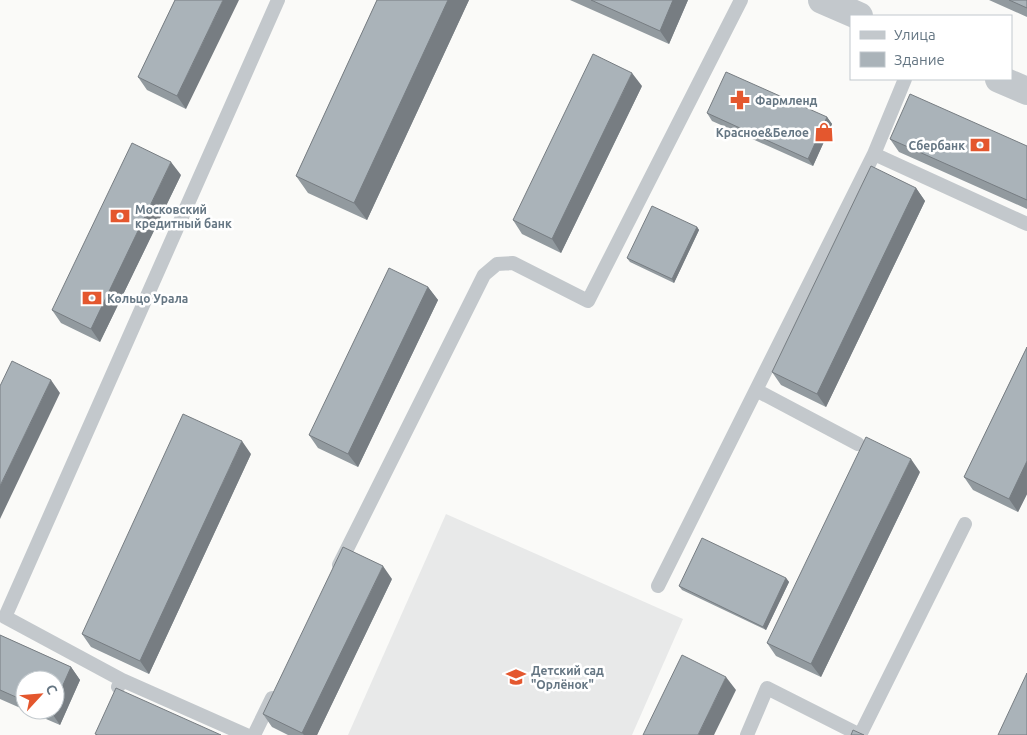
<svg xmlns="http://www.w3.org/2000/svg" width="1027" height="735" font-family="Ubuntu,sans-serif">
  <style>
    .built { fill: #e8e9e9 }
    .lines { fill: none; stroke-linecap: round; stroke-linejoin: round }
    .lane { stroke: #c3c8cc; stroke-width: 14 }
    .street { stroke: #c3c8cc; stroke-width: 28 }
    .wall { fill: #929a9f }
    .shaded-wall { fill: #777d82 }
    .building { fill: #aab3b9; stroke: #777d82 }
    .labels { text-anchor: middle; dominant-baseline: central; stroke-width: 5; stroke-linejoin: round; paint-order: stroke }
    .poi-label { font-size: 12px; font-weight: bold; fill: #657683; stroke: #fff; text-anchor: start }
  </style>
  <rect width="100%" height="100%" fill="#fafaf8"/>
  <path class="built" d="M446 514 683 619 632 735H348Z"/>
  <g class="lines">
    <path class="lane" d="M905 79 874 154 1027 224
      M756 390 858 444
      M339 565 484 275 497 264 513 263 588 301 741 0
      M658 586 874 154
      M122 680 5 617 278 0
      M118 687 122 680 246 735
      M254 735 272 698
      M747 735 767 688 860 735 965 524"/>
    <path class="street" d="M822 0 859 16
      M999 79 1027 91"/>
  </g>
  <path class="wall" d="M175 0 186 109 147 90 138 77Z
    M377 0H469L367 220 308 193 296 176Z
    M570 0H688L669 44Z
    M989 0H1027V17Z
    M642 86 561 253 522 234 513 220Z
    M707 113 827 117 832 124 813 166 712 121Z
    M890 139 1027 146V209L899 152Z
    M181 175 100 342 61 323 52 310Z
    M916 188 925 201 826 407 781 385 772 372Z
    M697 227 699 230 674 283 630 262 627 258Z
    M428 287 438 300 358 467 318 448 309 435Z
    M1027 347V494L1018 512 973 490 964 477Z
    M251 454 149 674 91 647 82 634Z
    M920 472 821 677 776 656 767 643Z
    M786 578 789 582 766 630 682 590 679 586Z
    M392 579 317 735H288L272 727 263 714Z
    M0 635 71 667 80 680 60 725 25 710H55L25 680V710L0 699Z"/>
  <path class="shaded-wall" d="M223 0H239L186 109 177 96Z
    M448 0H469L367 220 354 203Z
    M673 0H688L669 44 660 31Z
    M632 73 642 86 561 253 552 239Z
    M827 117 832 124 813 166 808 159Z
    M171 162 181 175 100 342 91 329Z
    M916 188 925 201 826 407 817 394Z
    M697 227 699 230 674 283 672 279Z
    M428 287 438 300 358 467 348 454Z
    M51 380 60 393 0 519V486Z
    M242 441 251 454 149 674 140 661Z
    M911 459 920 472 821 677 811 664Z
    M1027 461V494L1018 512 1009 499Z
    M383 566 392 579 317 735H304L302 733Z
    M786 578 789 582 766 630 763 627Z
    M71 667 80 680 60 725 51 712 52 710H55V703Z
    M726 677 736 690 714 735H698Z"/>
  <path class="building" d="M175 0H223L177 96 138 77Z
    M377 0H448L354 203 296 176Z
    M591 0H673L660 31Z
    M1009 0H1027V8Z
    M593 54 632 73 552 239 513 220Z
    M726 72 827 117 808 159 707 113Z
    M910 94 1027 146V200L890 139Z
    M132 143 171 162 91 329 52 310Z
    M871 166 916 188 817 394 772 372Z
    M652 206 697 227 672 279 627 258Z
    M389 268 428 287 348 454 309 435Z
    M1027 347V461L1009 499 964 477Z
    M12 361 51 380 0 486V386Z
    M183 414 242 441 140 661 82 634Z
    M866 437 911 459 811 664 767 643Z
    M702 538 786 578 763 627 679 586Z
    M343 547 383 566 302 733 263 714Z
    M0 635 71 667 55 703V680H25V701L0 690Z
    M682 655 726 677 698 735H643Z
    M1027 673V735H998Z
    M116 688 221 735H98L95 734Z
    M853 730 864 735H851Z"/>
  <defs>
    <symbol id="pharmacy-bare" viewBox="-9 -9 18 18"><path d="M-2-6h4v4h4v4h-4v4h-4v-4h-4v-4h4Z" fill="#e4572e" stroke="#fff" stroke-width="2.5" paint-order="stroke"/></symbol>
    <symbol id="shop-bare" viewBox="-9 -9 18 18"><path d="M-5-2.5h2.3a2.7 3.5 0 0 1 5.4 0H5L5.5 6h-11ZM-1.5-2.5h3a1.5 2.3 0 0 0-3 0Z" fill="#e4572e" stroke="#fff" stroke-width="2.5" paint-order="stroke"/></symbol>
    <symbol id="bank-bare" viewBox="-9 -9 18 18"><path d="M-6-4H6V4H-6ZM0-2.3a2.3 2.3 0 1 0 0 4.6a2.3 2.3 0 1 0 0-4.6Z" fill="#e4572e" stroke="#fff" stroke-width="2.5" paint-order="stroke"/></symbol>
    <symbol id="school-bare" viewBox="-9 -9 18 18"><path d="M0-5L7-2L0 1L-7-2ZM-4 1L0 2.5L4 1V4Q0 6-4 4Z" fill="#e4572e" stroke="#fff" stroke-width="2.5" paint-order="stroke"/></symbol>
  </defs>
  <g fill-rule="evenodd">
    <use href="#pharmacy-bare" x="726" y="86" width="28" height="28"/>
    <use href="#shop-bare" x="810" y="118" width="28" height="28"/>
    <use href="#bank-bare" x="966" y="131" width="28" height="28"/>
    <use href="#bank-bare" x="106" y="202" width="28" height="28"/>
    <use href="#bank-bare" x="78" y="284" width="28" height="28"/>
    <use href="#school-bare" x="502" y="663" width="28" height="28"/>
  </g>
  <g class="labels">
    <g class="poi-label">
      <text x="755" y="100">Фармленд</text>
      <text x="809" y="132" text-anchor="end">Красное&amp;Белое</text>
      <text x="965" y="145" text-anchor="end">Сбербанк</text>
      <text x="135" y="209">Московский<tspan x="135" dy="14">кредитный банк</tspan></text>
      <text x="107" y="298">Кольцо Урала</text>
      <text x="531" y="670">Детский сад<tspan x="531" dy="14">"Орлёнок"</tspan></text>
    </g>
  </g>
  <rect x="850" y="15" width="162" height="65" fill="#ffffff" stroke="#c1c8cd"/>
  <rect x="860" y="31" width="25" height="8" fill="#c3c8cc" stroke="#c1c8cd"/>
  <text x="894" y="40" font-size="15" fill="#657683">Улица</text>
  <rect x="860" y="52" width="25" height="15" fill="#aab3b9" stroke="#c1c8cd"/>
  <text x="894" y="65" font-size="15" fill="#657683">Здание</text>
  <g transform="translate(40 695) rotate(64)"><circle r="24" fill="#ffffff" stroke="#c1c8cd"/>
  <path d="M0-4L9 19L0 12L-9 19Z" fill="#e4572e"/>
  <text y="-8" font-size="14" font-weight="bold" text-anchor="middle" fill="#657683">С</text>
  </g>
</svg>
